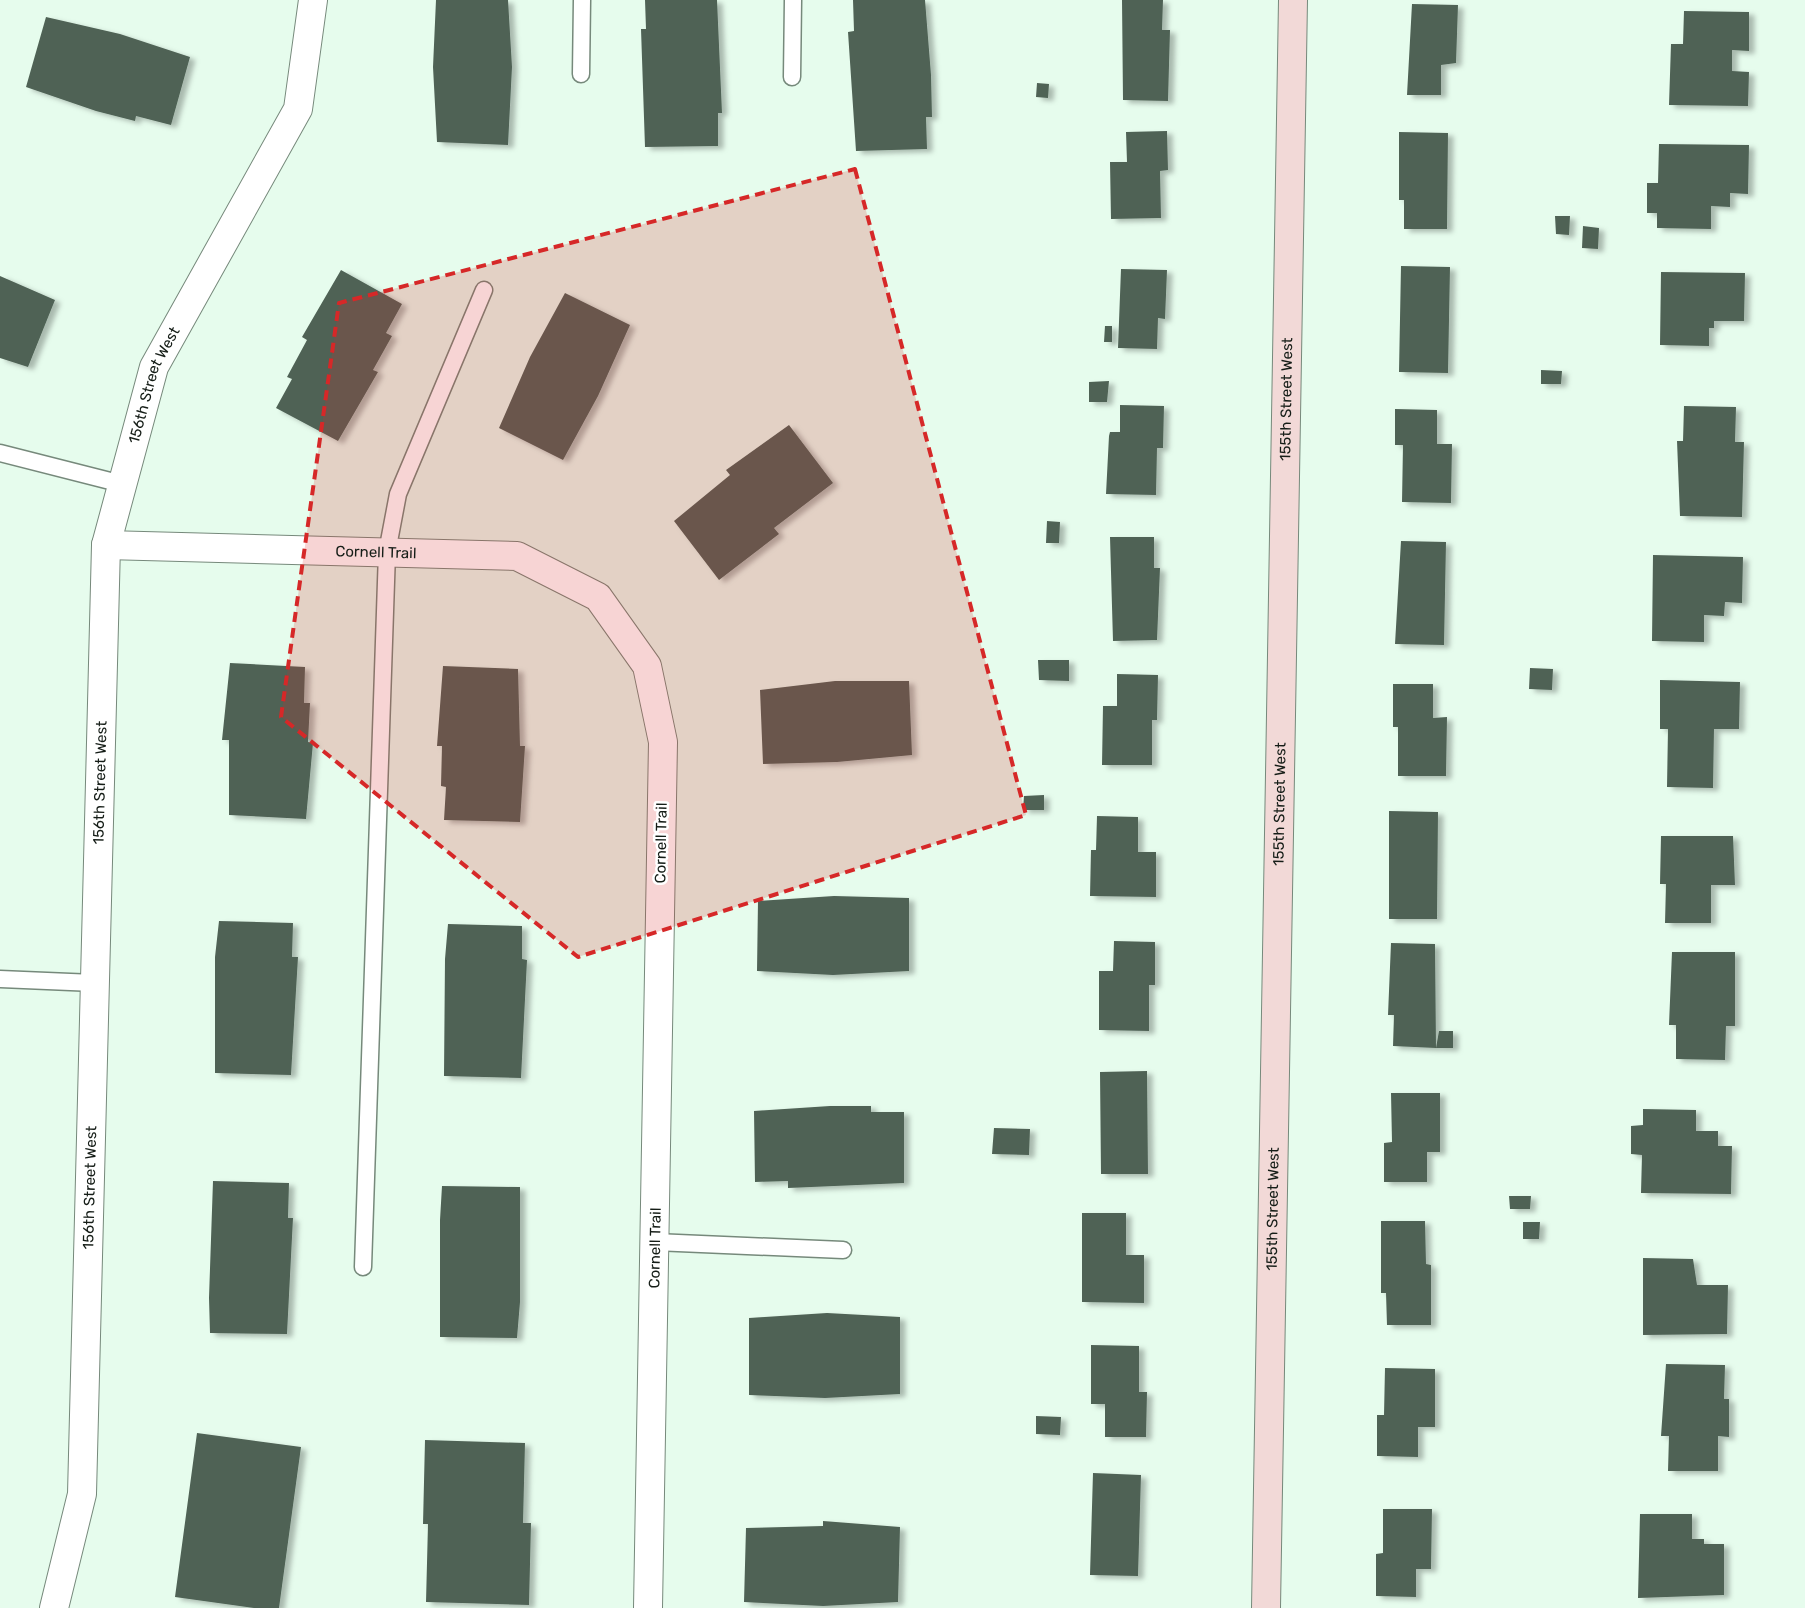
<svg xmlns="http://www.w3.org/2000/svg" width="1805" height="1608" font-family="Rubik,sans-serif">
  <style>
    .building { fill: #4f6255; filter: url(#shadow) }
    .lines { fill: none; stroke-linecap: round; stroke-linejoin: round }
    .lane-casing { stroke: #76897b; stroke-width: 19 }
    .street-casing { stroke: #76897b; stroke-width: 30 }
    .secondary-casing { stroke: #76897b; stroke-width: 30 }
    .lane { stroke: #fff; stroke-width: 16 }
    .street { stroke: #fff; stroke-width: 28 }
    .secondary { stroke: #f2d9d7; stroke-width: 28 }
    .marked { fill: #d62828; fill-opacity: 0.2; stroke: #d62828; stroke-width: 4; stroke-dasharray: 10 6; stroke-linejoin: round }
    .labels { text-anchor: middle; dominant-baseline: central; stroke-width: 5; stroke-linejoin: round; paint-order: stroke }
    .street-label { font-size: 15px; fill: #151d17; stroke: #fff }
  </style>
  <defs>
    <filter id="shadow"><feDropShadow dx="5.5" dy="3" stdDeviation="2.5" flood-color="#0004"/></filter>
  </defs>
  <rect width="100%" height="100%" fill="#e6fced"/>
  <path class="building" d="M436 0H508L512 67 508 145 437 142 433 67Z
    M645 0H717L722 113H718V146L645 147 641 29H646Z
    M853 0H925L931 75 932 117H926L927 149 856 151 848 32 854 31Z
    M1122 0H1163L1162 30H1170L1168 101 1123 100Z
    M1412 4 1458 5 1456 63 1441 65V95H1407Z
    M1684 11 1749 12V51L1732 50V71L1749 72 1748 106 1669 105 1671 44H1683Z
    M46 17 120 34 190 57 171 125 136 116 135 121 96 111 26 87Z
    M1037 83 1049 84 1048 98 1036 97Z
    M1167 131 1168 170 1160 171 1161 218 1111 219 1110 162H1127L1126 132Z
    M1399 132 1448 133 1447 229H1404V200H1399Z
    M1659 144 1749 145 1748 194 1730 193V207L1711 206V229L1657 228V213H1647V183H1658Z
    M1555 216H1570L1569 235 1556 234Z
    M1583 226 1599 228 1598 249 1582 248Z
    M1401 266 1450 267 1448 373 1399 372Z
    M1121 269 1167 270 1165 319 1158 318 1157 349 1118 348Z
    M341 270 402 304 386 333 392 336 373 370 378 372 338 441 276 408 292 379 287 377 307 340 302 337Z
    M1661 272 1745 273 1744 321H1714V328H1709V346L1660 345Z
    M0 276 55 300 28 367 0 358Z
    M565 293 630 325 598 396 563 460 499 428 530 357Z
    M1105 326H1112V342H1104Z
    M1541 370 1562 371 1561 384H1541Z
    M1109 381 1107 402H1089V382Z
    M1120 405 1164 406 1163 448H1157L1156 495 1106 494 1109 436 1110 432H1120Z
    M1684 406 1736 407 1735 442H1744L1742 517 1680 516 1677 441H1683Z
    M1395 409 1437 410V444H1452L1451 503 1402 502 1403 445H1395Z
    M789 425 833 483 774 528 779 534 719 580 674 521 730 475 726 470Z
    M1047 521 1060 522 1059 543H1046Z
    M1110 537H1154V568H1160L1157 640 1113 641Z
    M1401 541 1446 542 1444 645 1395 644Z
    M1653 555 1743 557 1742 603 1725 602 1724 616 1704 615V642L1652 641Z
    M1038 660H1069V681L1039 680Z
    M230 663 305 667 304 703H310L308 742 313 743 306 819 229 815V740H222Z
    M443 666 518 669 520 746H525L520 822 444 820 446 787 441 786 442 746H437Z
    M1530 668 1553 669 1552 690 1529 689Z
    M1117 674 1158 675 1157 720H1152V765H1102L1103 706H1117Z
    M1660 680 1740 682 1739 729H1714L1713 788 1667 787 1668 729H1660Z
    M835 681H909L912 755 837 762 763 764 760 690Z
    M1393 684H1433V718L1447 717 1446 776H1398V727H1393Z
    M1044 795V810H1023L1024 796Z
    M1389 811 1438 812 1437 919H1389Z
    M1097 816 1138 817V852H1156V897L1090 896 1091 850H1096Z
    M1661 836H1733L1735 885H1711V923H1665L1666 884H1660Z
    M834 896 909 898V971L833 975 757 971 758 901Z
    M219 921 293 923 292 957H298L291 1075 215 1073V957Z
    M448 924 522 926V959L527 960 521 1078 444 1076 445 959Z
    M1114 941 1155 942V985H1149V1031L1099 1030V971H1113Z
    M1391 943 1435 944 1436 1048 1393 1046 1394 1015H1388Z
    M1672 952H1735V1026H1726L1725 1060 1676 1059V1025H1669Z
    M1439 1031H1453V1048H1436Z
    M1147 1071 1148 1174H1101L1100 1072Z
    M1391 1093H1440V1152H1427V1182H1384V1143L1392 1142Z
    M830 1106H871V1112H904V1183L788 1188V1181L755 1182 754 1111Z
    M1643 1109 1696 1110V1131H1718V1146H1732L1731 1194 1641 1193 1642 1155 1631 1154V1126L1643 1125Z
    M994 1128 1030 1129 1029 1155 992 1154Z
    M213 1181 289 1183 288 1218H293L287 1334 210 1333 209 1298Z
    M442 1186 520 1187V1302L517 1338 440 1337V1220Z
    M1509 1196H1531L1530 1209H1510Z
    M1082 1213H1126V1255H1144V1303L1082 1302Z
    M1381 1221H1425L1426 1264 1431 1265V1325H1387L1386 1293H1381Z
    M1523 1222H1540L1539 1239H1523Z
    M1643 1258 1693 1259 1697 1285H1728L1727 1334 1643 1335Z
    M827 1313 900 1317V1394L825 1398 749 1395V1318Z
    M1091 1345 1139 1346V1392H1147L1146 1437H1105V1404H1091Z
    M1666 1364 1725 1365 1724 1399H1729V1437L1718 1436V1471H1668L1669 1436H1661Z
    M1385 1368 1435 1369V1427H1418V1457L1377 1456V1415H1384Z
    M1036 1416 1061 1417 1060 1435 1036 1434Z
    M197 1433 301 1447 279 1608H254L175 1597Z
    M425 1440 525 1443 523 1523H531L529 1605 426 1602 428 1524H423Z
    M1093 1473 1141 1475 1138 1576 1090 1575Z
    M1383 1509H1432L1431 1569H1416V1597L1376 1596V1554L1383 1553Z
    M1640 1514H1692V1539H1704V1544H1724V1595L1638 1598Z
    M823 1521 900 1527 898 1602 823 1606 744 1602 746 1528 823 1526Z"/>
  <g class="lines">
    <defs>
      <path id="lane" d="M581 74 582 0
        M792 77 793 0
        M0 453 122 484
        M0 979 94 983
        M655 1242 843 1250
        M363 1267 387 552 398 494 484 290"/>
      <g id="street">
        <path id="s1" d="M106 545 517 556 598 597 647 666 663 742 648 1608"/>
        <path id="s2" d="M54 1608 82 1494 106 545 154 367 298 109 313 0"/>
      </g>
      <g id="secondary">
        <path id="s3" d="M1266 1608 1293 0"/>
      </g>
    </defs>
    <use href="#lane" class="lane-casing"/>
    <use href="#street" class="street-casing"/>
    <use href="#secondary" class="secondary-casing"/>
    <use href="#lane" class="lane"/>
    <use href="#street" class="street"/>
    <use href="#secondary" class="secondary"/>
  </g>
  <path class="marked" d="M855 169 1026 815 578 957 281 717 339 303Z"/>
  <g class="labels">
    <g class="street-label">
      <text stroke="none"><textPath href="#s2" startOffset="1234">156th Street West</textPath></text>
      <text stroke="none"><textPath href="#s3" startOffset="1209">155th Street West</textPath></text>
      <text stroke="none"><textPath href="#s1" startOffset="270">Cornell Trail</textPath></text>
      <text stroke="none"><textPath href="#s2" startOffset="829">156th Street West</textPath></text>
      <text stroke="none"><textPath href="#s3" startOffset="804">155th Street West</textPath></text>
      <text transform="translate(661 843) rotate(-89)">Cornell Trail</text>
      <text stroke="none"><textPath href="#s2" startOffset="424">156th Street West</textPath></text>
      <text stroke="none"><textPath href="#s3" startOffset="399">155th Street West</textPath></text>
      <text transform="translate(655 1248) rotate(-89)">Cornell Trail</text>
    </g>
  </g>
</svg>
